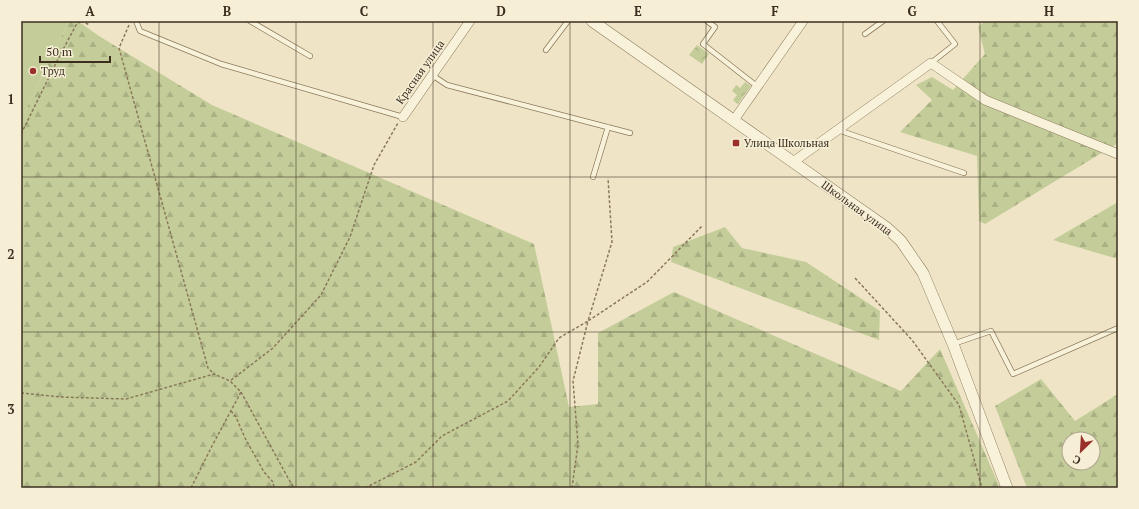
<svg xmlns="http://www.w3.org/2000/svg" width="1139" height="509" font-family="'PT Serif',serif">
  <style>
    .green { fill: #c4cd9a }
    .forest { fill: url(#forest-firs); fill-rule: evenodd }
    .park { fill: url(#park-crowns) }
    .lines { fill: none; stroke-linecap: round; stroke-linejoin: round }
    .service-casing { stroke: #8b785b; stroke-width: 6 }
    .minor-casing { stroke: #8b785b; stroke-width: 10 }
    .tertiary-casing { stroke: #8b785b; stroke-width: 12 }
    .path { stroke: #8b785b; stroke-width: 1.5; stroke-dasharray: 3 2; stroke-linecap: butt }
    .service { stroke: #f9f2da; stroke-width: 4.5 }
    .minor { stroke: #f9f2da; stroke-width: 9 }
    .tertiary { stroke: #f9f2da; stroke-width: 11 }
    .grid { fill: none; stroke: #3b2e1f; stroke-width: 1; stroke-opacity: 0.55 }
    .poi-dot { fill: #9a312b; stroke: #f6efd6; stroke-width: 1.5 }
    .labels { text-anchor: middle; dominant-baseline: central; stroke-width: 3; stroke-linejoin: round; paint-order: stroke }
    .poi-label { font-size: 11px; fill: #3b2e1f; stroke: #f6efd6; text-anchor: start }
    .street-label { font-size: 11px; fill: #3b2e1f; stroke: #f6efd6 }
    .neatline { fill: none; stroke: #3b2e1f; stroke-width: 1.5 }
    .grid-label { font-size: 13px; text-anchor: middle; font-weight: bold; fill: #3b2e1f }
  </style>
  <defs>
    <pattern id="forest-firs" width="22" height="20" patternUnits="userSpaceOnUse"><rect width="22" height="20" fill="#c4cd9a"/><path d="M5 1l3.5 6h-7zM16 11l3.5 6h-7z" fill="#a9b084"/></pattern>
    <pattern id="park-crowns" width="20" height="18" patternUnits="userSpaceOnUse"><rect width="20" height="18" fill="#c4cd9a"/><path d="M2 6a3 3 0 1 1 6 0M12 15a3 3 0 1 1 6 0" fill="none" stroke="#a9b084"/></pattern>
  </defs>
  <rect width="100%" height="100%" fill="#efe5c6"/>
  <path class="green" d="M21 21H69L21 120Z"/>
  <path class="forest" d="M69 21H78L99 36 212 105 534 244 569 407 598 404V333L674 292 901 391 940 349 1000 488H21V120Z
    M985 21H1118V143L985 224 979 221 977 156 900 132 932 100 916 85 932 77 953 90 985 54 978 27Z
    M1118 202V259L1053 240Z
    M725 227 742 248 806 262 880 311 879 340 671 262 673 247Z
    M1041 379 1075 421 1118 394V488H1027L995 406ZM1069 439H1093V463H1069Z"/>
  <path class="park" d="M697 45 709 54 702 64 689 55Z
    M745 82 751 86 738 104 733 100 737 95 732 91 736 85 740 88Z"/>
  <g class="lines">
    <defs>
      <path id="service" d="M136 21 140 31 221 64 403 117
        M250 21 310 56
        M707 21 715 27 703 44 758 87
        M865 34 883 21
        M546 50 568 21
        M931 63 955 44 937 21
        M432 75 447 85 630 133
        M838 130 964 173
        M593 177 608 127
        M953 344 991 331 1013 374 1118 328"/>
      <path id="minor" d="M403 117 470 21
        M734 120 803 21
        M793 162 931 63 985 100 1118 154"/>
      <path id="tertiary" d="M592 21 887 228 901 241 923 273 953 344 1007 488"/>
    </defs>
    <use href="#service" class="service-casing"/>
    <use href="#minor" class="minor-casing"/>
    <use href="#tertiary" class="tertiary-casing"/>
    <path class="path" d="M81 21 90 25
      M129 25 119 48 208 368 214 374
      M21 134 58 59 76 25 81 21
      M855 278 912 340 959 405 982 488
      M241 392 288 478 294 488
      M21 393 60 397 126 399 214 374 230 381
      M231 411 236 417 245 438 264 472 273 482 274 488
      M191 488 212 446 241 392 230 381 273 348 321 295 350 237 374 165 398 123
      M365 488 416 462 442 436 508 401 539 367 559 338 588 321 612 242 608 178
      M572 488 578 444 573 381 588 321 647 282 703 225"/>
    <use href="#service" class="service"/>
    <use href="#minor" class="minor"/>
    <use href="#tertiary" class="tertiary"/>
  </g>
  <path class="grid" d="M159 21V488M296 21V488M433 21V488M570 21V488M706 21V488M843 21V488M980 21V488M21 177H1118M21 332H1118"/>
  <g class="poi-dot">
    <circle cx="33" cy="71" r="4"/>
    <rect x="732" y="139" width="8" height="8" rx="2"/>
  </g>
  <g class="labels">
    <g class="poi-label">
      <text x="41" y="71">Труд</text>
      <text x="744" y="143">Улица Школьная</text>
    </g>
    <g class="street-label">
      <text transform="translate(420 72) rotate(-55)">Красная улица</text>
      <text transform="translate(857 208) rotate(36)">Школьная улица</text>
    </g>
  </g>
  <rect width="1139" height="509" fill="none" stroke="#f6efd6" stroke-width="44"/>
  <g transform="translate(1081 451) rotate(205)"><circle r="19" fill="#f6efd6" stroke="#aba28d"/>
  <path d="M0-3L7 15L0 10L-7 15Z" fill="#9a312b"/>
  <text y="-6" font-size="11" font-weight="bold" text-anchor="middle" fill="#3b2e1f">С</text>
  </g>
  <path d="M40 56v6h70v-6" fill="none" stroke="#3b2e1f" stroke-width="2"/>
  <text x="46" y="56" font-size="12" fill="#3b2e1f" stroke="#f6efd6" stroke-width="3" paint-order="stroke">50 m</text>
  <rect x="22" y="22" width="1095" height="465" class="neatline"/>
  <g class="grid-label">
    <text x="90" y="16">A</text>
    <text x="227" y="16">B</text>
    <text x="364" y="16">C</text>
    <text x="501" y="16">D</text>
    <text x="638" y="16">E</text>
    <text x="775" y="16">F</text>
    <text x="912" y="16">G</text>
    <text x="1049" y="16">H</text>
    <text x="11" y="104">1</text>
    <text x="11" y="259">2</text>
    <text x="11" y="414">3</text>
  </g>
</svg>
